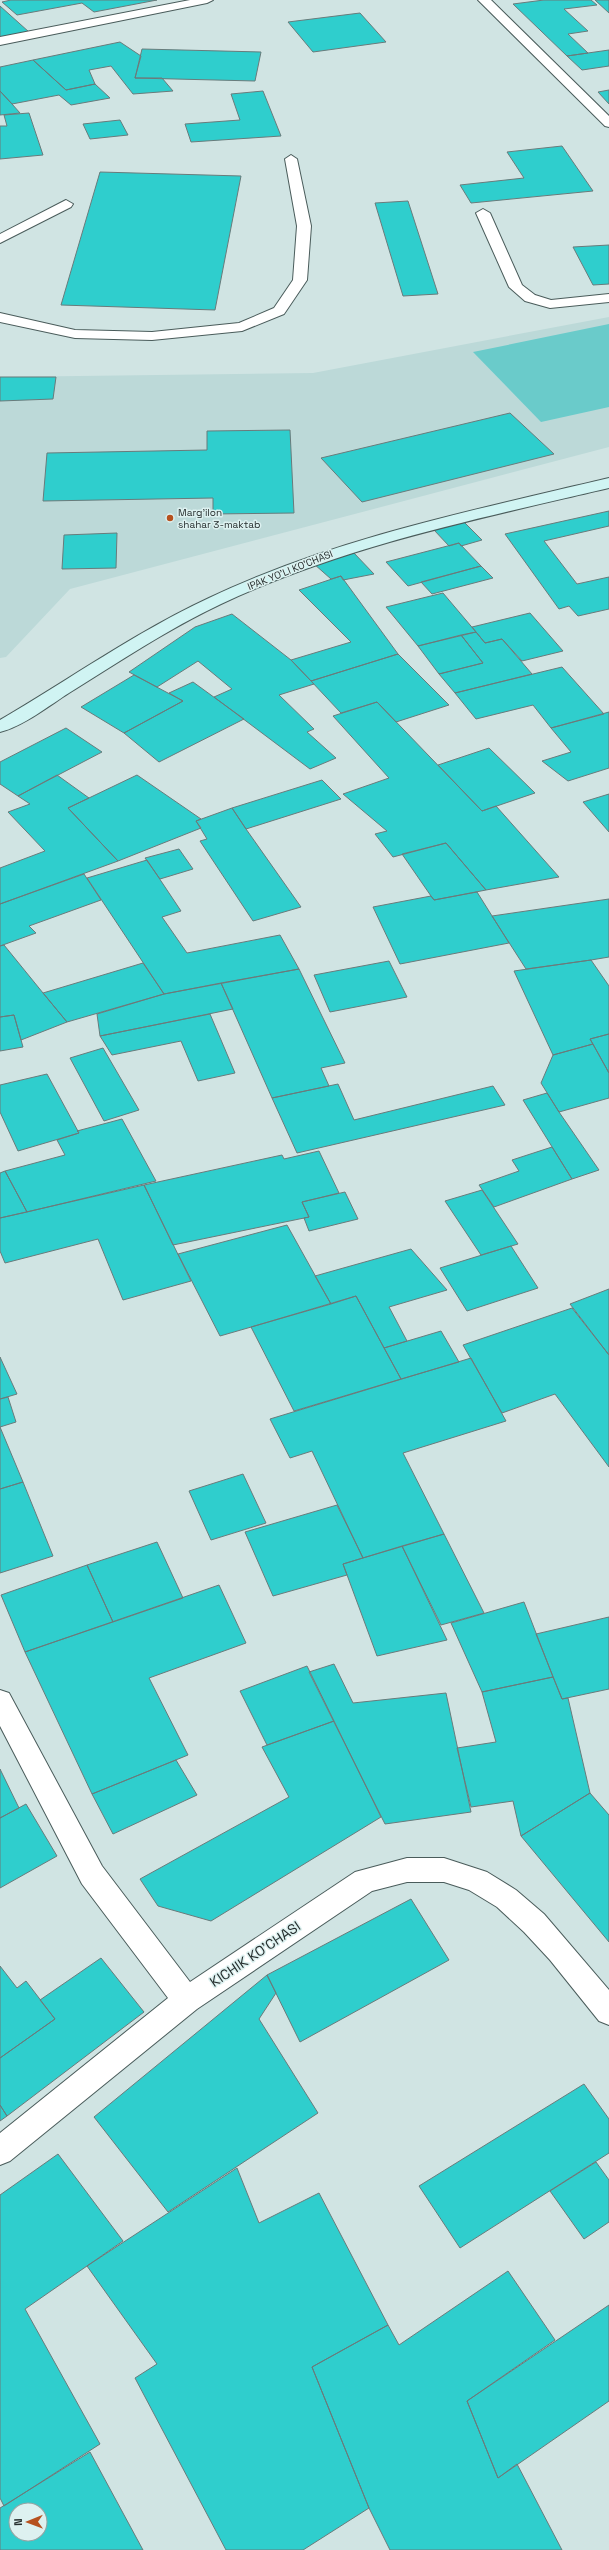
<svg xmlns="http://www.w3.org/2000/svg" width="609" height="2550" font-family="'Space Grotesk',sans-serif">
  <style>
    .built { fill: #bcd9d8 }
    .green { fill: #6acbca }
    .building { fill: #2fcecd; stroke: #697b7b; fill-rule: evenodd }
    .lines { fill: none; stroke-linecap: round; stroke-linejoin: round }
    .lane-casing { stroke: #4a5c5b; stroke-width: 2 }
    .street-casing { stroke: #4a5c5b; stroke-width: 2 }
    .secondary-casing { stroke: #4a5c5b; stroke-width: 2 }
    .lane { fill: #fff; fill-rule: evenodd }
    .street { fill: #fff; fill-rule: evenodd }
    .secondary { fill: #d0f4f3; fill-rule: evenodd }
    .poi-dot { fill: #b6511e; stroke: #ddf1f0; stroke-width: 1.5 }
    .labels { text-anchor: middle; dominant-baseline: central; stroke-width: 3; stroke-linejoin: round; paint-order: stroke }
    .far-poi-label { font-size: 10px; fill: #262e2e; stroke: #ddf1f0; text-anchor: start }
    .far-street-label { font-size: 10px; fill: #262e2e; stroke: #ddf1f0 }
    .near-street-label { font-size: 14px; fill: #262e2e; stroke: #ddf1f0 }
  </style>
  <rect width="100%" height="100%" fill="#d0e4e3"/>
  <path class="built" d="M609 317V447L70 589 6 657 0 658V377L313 373Z"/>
  <path class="green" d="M609 324V407L541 422 473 352Z"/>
  <path class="building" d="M11 0H157L94 12 82 3 17 15 2 2Z
    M544 0H591L597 5 564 9 588 31 568 34 588 53 567 56 513 4Z
    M595 0H609V13Z
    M0 6 29 32 0 38Z
    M360 13 386 42 313 52 288 22Z
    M120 42 141 56 135 78H162L173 91 133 94 111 66 89 70 95 84 66 90 33 60Z
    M142 49 261 52 255 81 135 78Z
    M609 50V66L582 70 567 56Z
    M33 60 66 90 95 84 110 98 71 105 59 95 12 104 0 91V67Z
    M609 90V104L598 92Z
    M0 91 12 104 20 113 0 115Z
    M263 91 281 136 191 142 185 124 240 120 231 94Z
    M29 113 43 155 0 159V126H7L4 115Z
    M120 120 128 135 90 139 83 124Z
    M562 146 593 191 471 203 460 185 524 178 507 152Z
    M100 172 241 176 215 310 61 305Z
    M408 201 438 294 403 296 375 203Z
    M609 245V284L593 285 573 247Z
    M0 377H56L53 399 0 401Z
    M510 413 554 454 362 502 321 458Z
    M290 430 294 513 213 514V498L43 501 47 453 207 450V431Z
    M609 511V526L544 541 577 584 609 577V609L578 616 569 606 559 609 505 534Z
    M464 522 482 540 461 546 459 543 449 546 434 530Z
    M117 533 116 568 62 569 64 535Z
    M459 543 481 566 408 586 386 562Z
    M353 552 374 574 343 580 341 576 331 579 314 564Z
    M481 566 493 578 432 594 421 582Z
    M341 576 398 654 311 681 291 660 351 642 299 590Z
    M443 593 476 632 418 646 386 607Z
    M530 613 563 651 522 661 502 639 485 643 472 627Z
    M232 614 291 660 314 684 279 695 314 729 307 732 336 758 310 769 214 697 232 689 198 661 157 687 129 672 195 627Z
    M476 632 485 643 502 639 532 674 455 693 439 674 483 663 461 635Z
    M461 635 483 663 439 674 418 646Z
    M398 654 449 705 396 722 377 702 341 713 311 681Z
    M562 667 604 714 551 728 533 705 476 719 455 693Z
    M134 675 183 701 124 733 81 707Z
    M193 682 244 719 159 762 124 733 183 701 169 693Z
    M377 702 482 811 496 806 559 877 486 890 446 843 393 857 375 834 387 831 343 794 389 778 333 716Z
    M609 712V768L568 781 542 761 571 752 551 728Z
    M66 728 102 752 18 796 0 784V762Z
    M489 748 535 793 482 811 438 765Z
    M57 775 89 798 68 808 118 861 0 904V868L45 851 8 812 30 804 18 796Z
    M137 775 201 819 196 821 201 828 118 861 68 808Z
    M322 780 341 799 246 829 232 808Z
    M609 794V832L583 802Z
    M232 808 246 829 301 907 253 921 200 841 207 839 196 821Z
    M446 843 486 890 434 900 431 896 402 854Z
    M179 849 193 869 160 879 145 858Z
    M147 860 181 911 162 917 187 953 280 935 299 969 164 994 87 878Z
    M84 874 101 900 29 926 36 933 0 946V904Z
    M477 892 509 943 400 964 373 907 431 896 434 900Z
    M609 899V957L591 960 526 969 492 916Z
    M4 945 43 993 67 1022 21 1040 14 1015 0 1017V946Z
    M591 960 609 986V1034L590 1039 593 1044 553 1055 514 971Z
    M389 961 407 997 330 1012 314 975Z
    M143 963 164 994 67 1022 43 993Z
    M299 969 345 1063 321 1068 329 1086 272 1098 221 983Z
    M221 983 233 1009 100 1036 97 1014 164 994Z
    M210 1014 235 1073 198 1081 181 1041 112 1055 100 1036Z
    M14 1015 23 1047 0 1051V1017Z
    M609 1034V1073L590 1039Z
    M593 1044 609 1073V1098L559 1112 541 1083 553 1055Z
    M103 1048 139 1110 104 1121 70 1058Z
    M47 1074 79 1133 18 1151 0 1112V1085Z
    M338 1084 354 1120 493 1086 505 1105 297 1153 272 1098Z
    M547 1093 559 1112 599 1170 572 1179 523 1100Z
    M122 1119 156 1181 27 1212 5 1171 65 1155 57 1140 79 1133 77 1131Z
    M552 1147 572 1179 494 1207 479 1185 519 1171 512 1160Z
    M319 1151 339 1193 302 1202 309 1217 173 1245 144 1185 282 1155 284 1159Z
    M5 1171 27 1212 0 1218V1173Z
    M144 1185 191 1281 123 1300 98 1239 5 1263 0 1251V1218Z
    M482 1190 518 1244 481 1255 445 1201Z
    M345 1192 358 1219 309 1231 304 1218 309 1217 302 1202Z
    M287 1225 331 1304 220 1336 178 1254Z
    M511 1246 538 1288 467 1311 440 1268Z
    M411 1249 447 1290 389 1307 407 1341 384 1348 356 1296 331 1304 315 1276Z
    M609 1289V1355L570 1304Z
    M356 1296 401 1379 294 1411 251 1327Z
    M572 1308 609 1355V1467L555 1394 502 1413 463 1345Z
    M441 1331 459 1362 401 1379 384 1348Z
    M0 1357 17 1394 0 1399Z
    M471 1358 506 1421 403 1453 444 1534 363 1558 312 1451 290 1458 270 1419Z
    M8 1397 16 1422 0 1427 23 1482 0 1489V1399Z
    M243 1474 266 1523 211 1540 189 1491Z
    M23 1482 53 1556 0 1573V1489Z
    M337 1505 363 1558 343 1564 347 1575 273 1596 245 1532Z
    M444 1534 484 1613 441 1625 402 1546Z
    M157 1542 183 1598 113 1622 87 1565Z
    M402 1546 447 1640 377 1656 343 1564Z
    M87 1565 113 1622 25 1652 1 1595Z
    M219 1585 246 1643 149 1678 188 1755 92 1794 25 1652Z
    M524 1602 553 1677 482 1692 451 1623Z
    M609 1617V1689L562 1699 536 1634Z
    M334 1664 353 1703 446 1693 471 1812 385 1824 309 1672Z
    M307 1666 334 1721 267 1745 240 1691Z
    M553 1677 562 1699 568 1698 590 1793 521 1836 513 1801 471 1807 457 1748 496 1742 482 1692Z
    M334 1721 381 1817 211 1921 158 1906 140 1879 289 1797 262 1747Z
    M176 1760 197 1795 113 1834 92 1794Z
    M0 1769 19 1808 0 1818Z
    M590 1793 609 1815V1942L521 1836Z
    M26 1804 57 1856 0 1888V1818Z
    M411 1899 449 1960 300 2042 267 1975Z
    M101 1958 144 2012 7 2116 0 2105V2058L55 2019 40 2000Z
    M0 1966 17 1988 26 1981 55 2019 0 2058Z
    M267 1975 276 1993 259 2019 318 2113 168 2212 94 2117Z
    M584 2084 609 2119V2153L460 2248 419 2186Z
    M0 2105 7 2116 0 2121Z
    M58 2154 123 2241 25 2309 100 2444 4 2506 0 2498V2195Z
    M596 2162 609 2180V2222L584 2239 550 2191Z
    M237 2168 259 2223 319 2193 388 2325 312 2367 369 2508 303 2550H226L135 2378 157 2364 87 2266Z
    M508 2271 555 2340 467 2401 498 2478 517 2464 562 2550H390L369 2508 312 2367 388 2325 399 2345Z
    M609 2305V2401L498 2478 467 2401Z
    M90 2452 143 2550H0V2508ZM16 2510H40V2534H16Z"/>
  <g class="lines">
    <defs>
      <path id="lane" d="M291 155 297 159 311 226 307 280 284 314 242 331 152 340 75 338 0 322V313L75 330 152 332 239 323 274 308 293 280 297 226 285 159Z
        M66 200 73 204 71 207 0 243V234Z
        M483 209 490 213 522 285 535 295 551 300 609 294V302L550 308 525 301 509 287 476 213Z"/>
      <path id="street" d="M190 0H213L207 3 0 45V37Z
        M478 0H491L609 116V127L605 126Z
        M0 1690 9 1693 102 1866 190 1982 355 1872 407 1858H444L487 1872 516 1890 544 1914 609 1990V2025L599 2021 550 1960 524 1932 497 1907 469 1890 444 1882H407L372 1891 197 2009 10 2161 0 2165V2133L168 1998 82 1884 0 1726Z"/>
      <path id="secondary" d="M609 478V488C477 519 344 546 221 604 168 629 119 662 69 693 50 705 22 727 0 732V720C70 679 136 632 209 598 335 538 474 510 609 478Z"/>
    </defs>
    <use href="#lane" class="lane-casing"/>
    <use href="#street" class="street-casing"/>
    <use href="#secondary" class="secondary-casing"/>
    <use href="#lane" class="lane"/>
    <use href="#street" class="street"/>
    <use href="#secondary" class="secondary"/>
  </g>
  <circle class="poi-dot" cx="170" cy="518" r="4"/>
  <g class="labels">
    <g class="far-poi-label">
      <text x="178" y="512">Marg'ilon<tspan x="178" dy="12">shahar 3-maktab</tspan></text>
    </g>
    <g class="far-street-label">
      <text transform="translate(290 570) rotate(-22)">IPAK YO'LI KO'CHASI</text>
    </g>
    <g class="near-street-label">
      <text transform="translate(255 1954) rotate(-34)">KICHIK KO'CHASI</text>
    </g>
  </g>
  <g transform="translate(28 2522) rotate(269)"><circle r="19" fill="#ddf1f0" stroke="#94a3a2"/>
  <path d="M0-3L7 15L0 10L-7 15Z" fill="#b6511e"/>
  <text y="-6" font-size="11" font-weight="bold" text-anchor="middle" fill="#262e2e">N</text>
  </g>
</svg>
